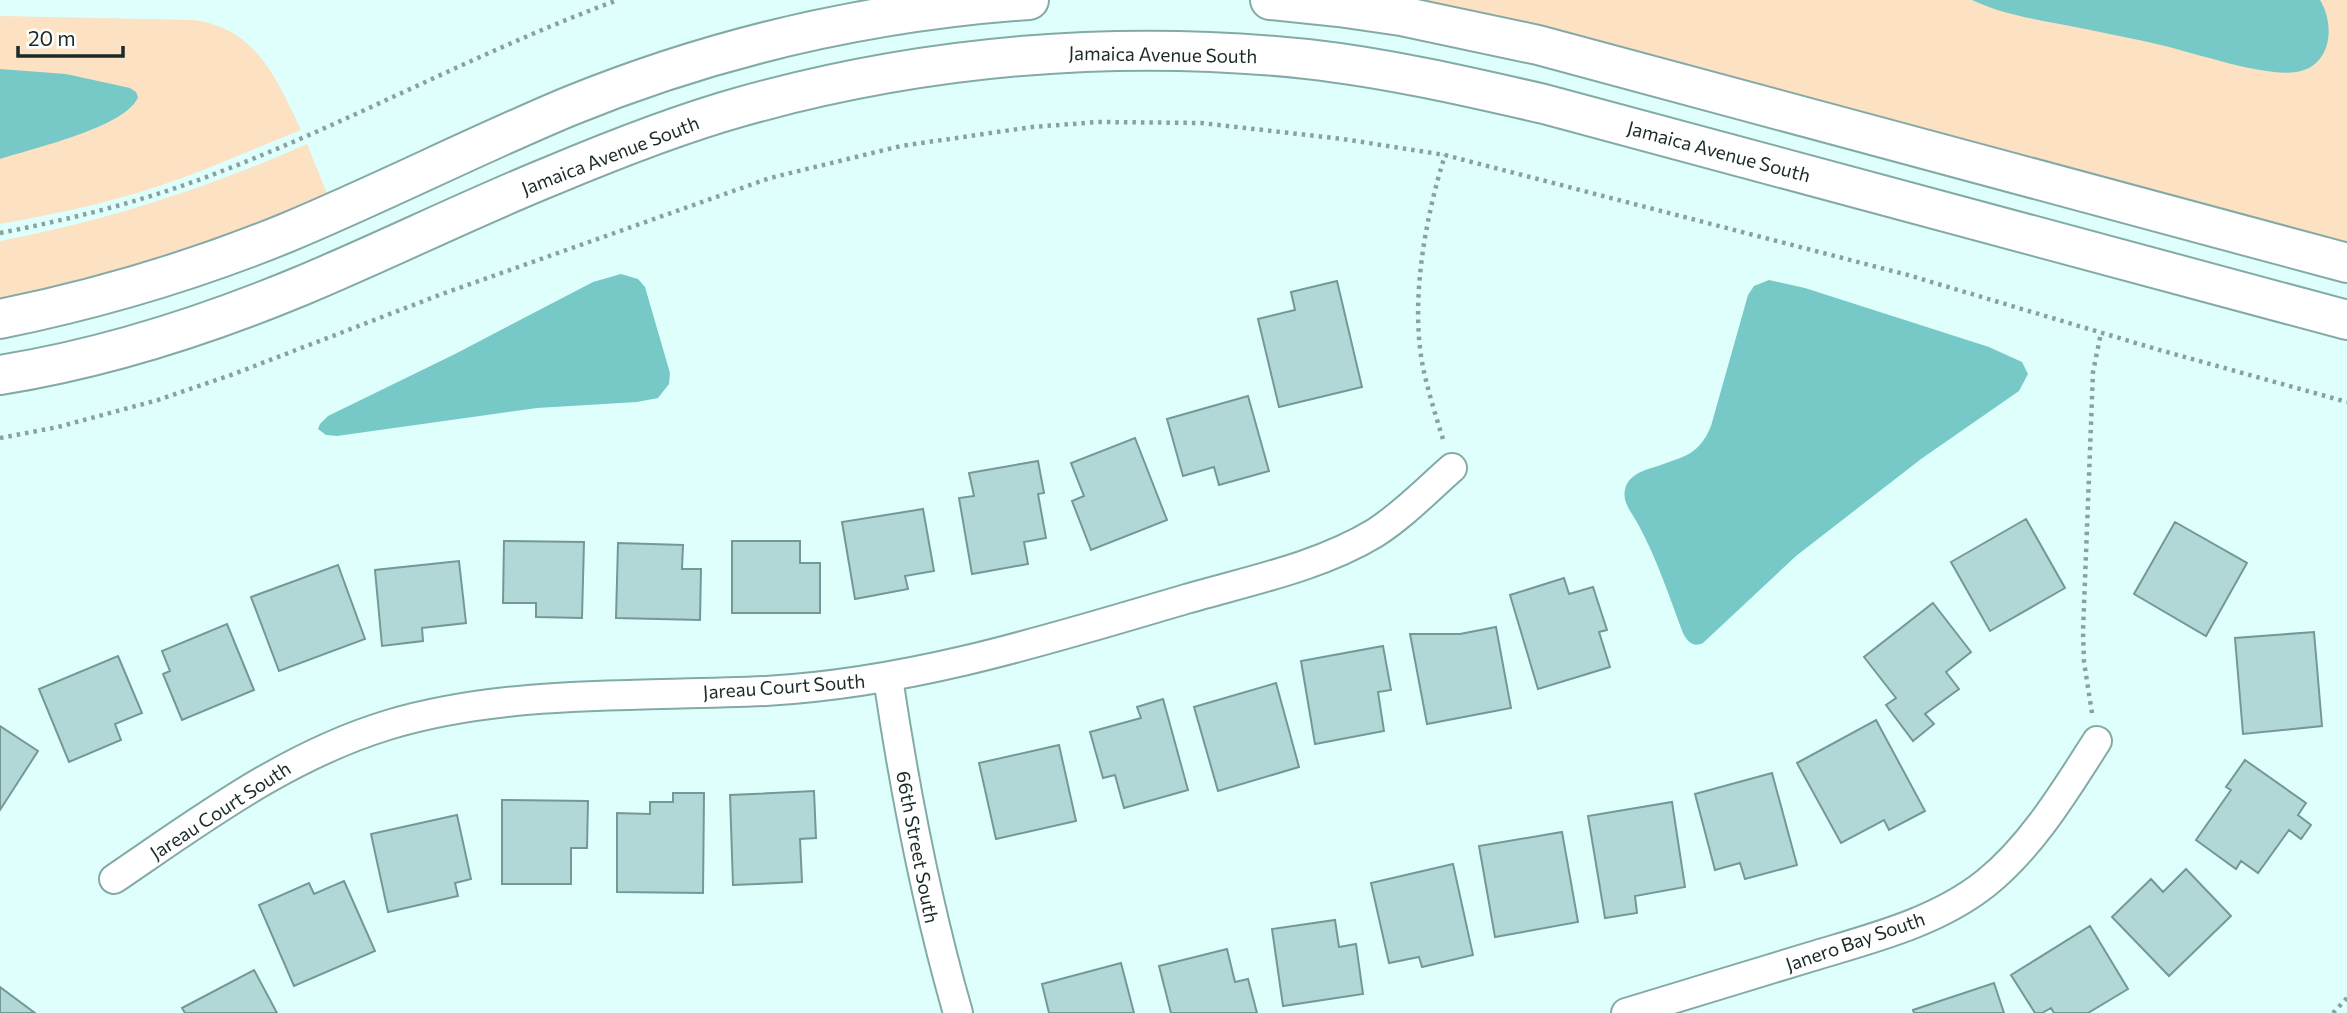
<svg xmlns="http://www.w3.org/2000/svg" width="2347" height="1013" font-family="Commissioner,sans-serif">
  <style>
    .green { fill: #fce1c3 }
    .water { fill: #76c9c6 }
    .building { fill: #b1d8d6; stroke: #739997; stroke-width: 2 }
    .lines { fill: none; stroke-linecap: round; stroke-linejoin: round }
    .street-casing { stroke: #84aaa8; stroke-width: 32 }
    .secondary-casing { stroke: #84aaa8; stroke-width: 42 }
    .path { stroke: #89a2a0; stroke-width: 4.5; stroke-dasharray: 3.5 5; stroke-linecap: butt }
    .street { stroke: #fff; stroke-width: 28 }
    .secondary { stroke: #fff; stroke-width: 38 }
    .labels { text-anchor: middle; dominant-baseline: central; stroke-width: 5; stroke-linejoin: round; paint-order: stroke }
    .street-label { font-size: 19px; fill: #1a2a29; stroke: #fff }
  </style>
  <rect width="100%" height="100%" fill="#dffffd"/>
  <path class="green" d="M1389 0H2347V246Z
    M0 16 193 20C256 28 276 77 301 130 261 146 222 163 182 178 123 200 61 213 0 224Z
    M307 144 328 196 268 222 140 267 0 301V241C107 221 208 188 307 144Z"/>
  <path class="water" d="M1972 0H2320C2336 26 2331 67 2296 72 2265 77 2198 54 2165 46 2132 38 2099 32 2065 25 2034 19 2001 14 1972 0Z
    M0 69 66 74 130 88 136 92 138 97C127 127 30 149 0 159Z
    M621 274 638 279 645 287 670 373 669 384 658 398 637 402 537 408 337 436 326 435 318 429 320 424 328 416 455 354 593 282Z
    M1769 280 1805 288 1989 347 2022 362 2028 374 2019 391 1921 459 1796 556 1703 643C1693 648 1687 641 1683 633 1669 596 1657 559 1638 524 1632 513 1622 502 1625 490 1628 474 1645 470 1658 466 1685 456 1699 455 1711 426L1748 295 1754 286Z"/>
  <path class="building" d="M1337 281 1362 387 1279 407 1258 319 1295 310 1291 292Z
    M1248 396 1269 471 1219 485 1214 467 1183 476 1167 419Z
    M1135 438 1167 520 1091 550 1072 501 1084 496 1071 463Z
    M1038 461 1044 493 1038 494 1046 538 1024 542 1028 564 972 574 959 498 974 496 969 473Z
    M923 509 934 571 905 576 908 589 855 599 842 522Z
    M2026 519 2065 588 1990 631 1951 562Z
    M2175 522 2247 563 2206 636 2134 594Z
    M504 541 584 542 582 618 536 617V603H503Z
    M732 541H800V563H820V613H732Z
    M618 543 683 545 682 569H701L700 620 616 618Z
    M459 561 466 623 422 628 423 641 382 646 375 570Z
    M338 565 365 639 279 671 251 597Z
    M1564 578 1569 594 1593 587 1607 630 1599 632 1610 667 1538 689 1510 595Z
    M1933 603 1971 652 1946 672 1959 689 1925 714 1934 724 1913 741 1886 705 1896 698 1864 657Z
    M227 624 254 690 182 720 163 674 170 671 162 651Z
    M1496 627 1511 708 1427 724 1410 634H1460Z
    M2314 632 2322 726 2243 734 2235 638Z
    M1383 646 1391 690 1378 692 1384 731 1315 744 1301 661Z
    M118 656 142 713 115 724 121 740 69 762 39 689Z
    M1276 683 1299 767 1218 791 1194 707Z
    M1163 699 1188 790 1124 808 1115 775 1103 778 1090 732 1141 718 1137 707Z
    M1876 720 1925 811 1889 830 1884 820 1841 843 1797 763Z
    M0 726 38 751 0 810Z
    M1059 745 1076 821 996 839 979 763Z
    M2245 760 2306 803 2298 815 2311 825 2301 839 2289 830 2258 873 2241 861 2236 869 2196 840 2231 790 2226 787Z
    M1772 773 1797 865 1745 879 1740 863 1715 870 1695 794Z
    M814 791 816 838 800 839 802 882 733 885 730 795Z
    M673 793H704L703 893 617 892V813L650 814V802H673Z
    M502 800 588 801 587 848H571V884H502Z
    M1672 802 1685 887 1635 896 1637 913 1605 918 1588 816Z
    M457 815 471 879 455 883 458 896 388 912 371 834Z
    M1562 832 1578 922 1495 937 1479 846Z
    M1453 864 1473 955 1422 967 1419 957 1389 963 1371 883Z
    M2186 869 2231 916 2169 976 2112 917 2151 879 2163 892Z
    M344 881 375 951 294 986 259 905 309 883 314 894Z
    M1335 920 1339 947 1356 944 1363 994 1283 1006 1272 929Z
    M2090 926 2128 989 2088 1013H2054L2051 1008 2042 1013H2035L2011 975Z
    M1227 949 1235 982 1248 979 1257 1013H1171L1159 966Z
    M1121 963 1134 1013H1049L1042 984Z
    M254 970 277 1013H185L182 1008Z
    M1994 983 2004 1013H1914L1913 1010Z
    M0 987 35 1013H0Z"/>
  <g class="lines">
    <defs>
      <path id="street" d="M888 678C905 792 926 902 958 1013
        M114 879C201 820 286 756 388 725 507 689 642 697 766 691 911 683 1047 640 1186 599 1248 581 1319 567 1375 533 1403 515 1427 490 1452 468
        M1626 1013C1687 994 1749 976 1810 957 1869 939 1936 923 1986 883 2032 846 2065 791 2097 741"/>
      <path id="secondary" d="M1270 0 1339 7 1401 16 1538 45 2347 263
        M0 319C98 299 193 271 286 233 382 193 474 146 570 106 715 47 872 11 1029 0
        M0 375C100 359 207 325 301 286 385 251 467 210 551 176 613 150 676 125 740 107 924 55 1117 39 1307 59 1387 68 1466 86 1544 104L2347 320"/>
    </defs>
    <use href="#street" class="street-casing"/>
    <use href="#secondary" class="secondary-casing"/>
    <path class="path" d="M0 233C71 219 141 202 209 176 348 124 478 51 618 0
      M0 438 58 427 158 400 231 375 442 294 770 178 901 146 1032 127 1098 122 1201 123 1343 139 1445 155 1908 275 2156 349 2347 402
      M1443 439C1436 417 1429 394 1424 372 1409 305 1425 219 1445 155
      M2092 713 2084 662 2083 632 2093 372 2101 333
      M2333 1013 2347 998"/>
    <use href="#street" class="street"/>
    <use href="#secondary" class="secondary"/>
  </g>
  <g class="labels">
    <g class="street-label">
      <text transform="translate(1163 54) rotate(1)">Jamaica Avenue South</text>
      <text transform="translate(1719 151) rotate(15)">Jamaica Avenue South</text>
      <text transform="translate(610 155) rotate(-21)">Jamaica Avenue South</text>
      <text transform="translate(784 686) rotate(-4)">Jareau Court South</text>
      <text transform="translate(220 810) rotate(-33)">Jareau Court South</text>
      <text transform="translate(918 847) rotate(79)">66th Street South</text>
      <text transform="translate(1855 941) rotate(-19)">Janero Bay South</text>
    </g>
  </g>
  <path d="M18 46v10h105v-10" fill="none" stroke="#1a2a29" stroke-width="3.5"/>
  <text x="28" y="46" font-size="21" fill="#1a2a29" stroke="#ffffff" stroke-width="5" paint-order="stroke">20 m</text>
</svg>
